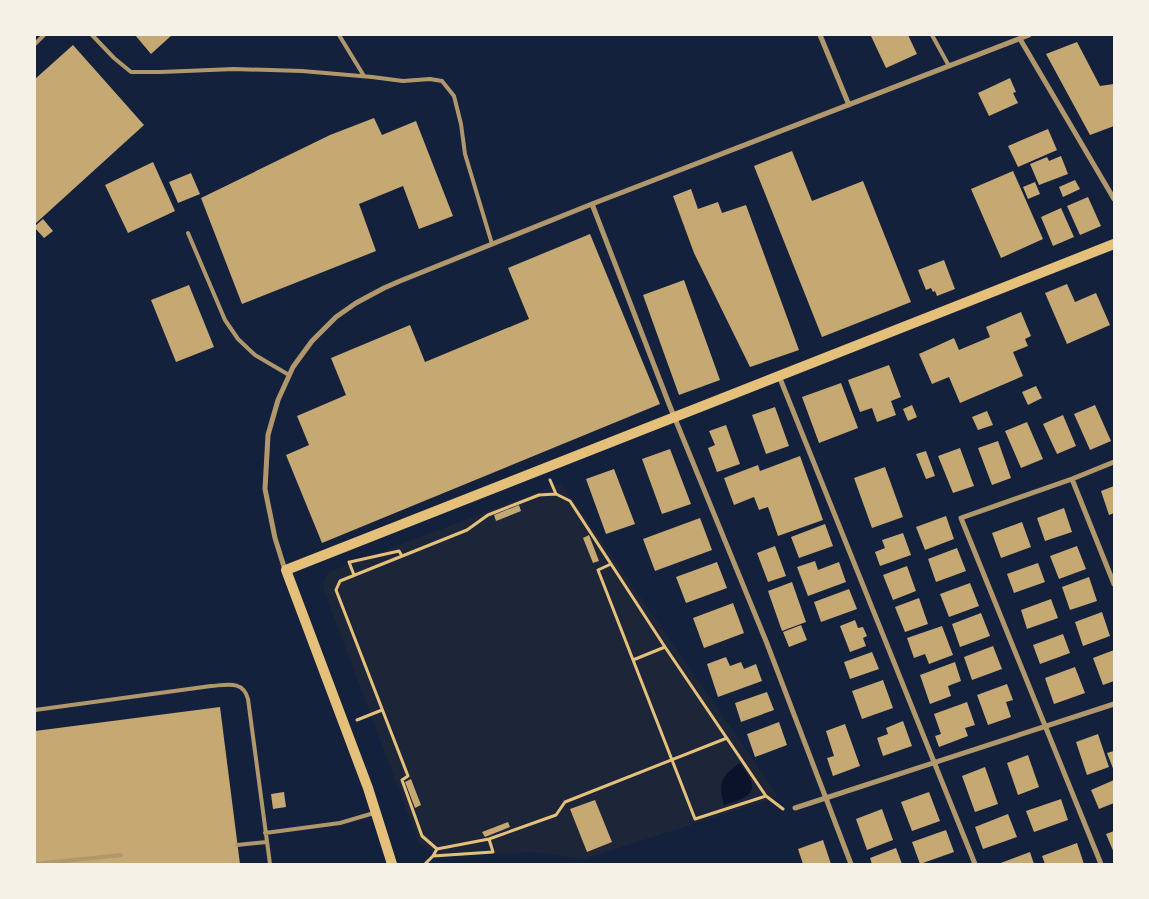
<svg xmlns="http://www.w3.org/2000/svg" width="1149" height="899" font-family="Ubuntu,sans-serif">
  <style>
    .green { fill: #1d2539 }
    .water { fill: #0b132b }
    .building { fill: #c6a872 }
    .lines { fill: none; stroke-linecap: round; stroke-linejoin: round }
    .path { stroke: #e5c07b; stroke-width: 3 }
    .service { stroke: #b1986c; stroke-width: 4 }
    .minor { stroke: #b1986c; stroke-width: 5 }
    .secondary { stroke: #e5c07b; stroke-width: 10 }
  </style>
  <rect width="100%" height="100%" fill="#14213d"/>
  <path class="green" d="M561 483 725 719 778 797 584 859 535 852 441 857 419 843 323 588 324 580 329 572Z"/>
  <path class="water" d="M740 763C744 769 749 775 751 781 758 797 734 801 724 805 718 782 721 777 740 763Z"/>
  <path class="building" d="M135 35H172L151 54Z
    M872 35H908L917 54 886 68 871 36Z
    M1077 42 1100 86 1114 84V126L1090 135 1046 54Z
    M73 45 144 125 35 224V79Z
    M1010 78 1016 92 1013 93 1018 103 989 116 978 93Z
    M374 118 382 135 416 121 453 216 419 229 403 186 359 204 376 251 242 304 201 198 330 135Z
    M1048 129 1057 150 1018 167 1008 146Z
    M792 151 812 201 863 181 911 302 822 337 754 166Z
    M1061 156 1068 174 1039 185 1030 164 1047 157 1049 161Z
    M153 162 175 211 128 233 105 185Z
    M1013 171 1043 239 1001 258 971 189Z
    M191 173 200 194 178 203 169 182Z
    M1075 180 1080 189 1063 197 1059 187Z
    M1035 182 1040 194 1028 199 1023 187Z
    M691 189 698 209 718 202 722 213 746 205 799 350 750 367 694 253 673 196Z
    M1088 197 1101 226 1080 235 1067 206Z
    M1061 208 1074 237 1053 246 1041 217Z
    M43 219 53 231 44 238 35 228V226Z
    M590 234 660 404 322 543 286 455 309 445 297 416 346 395 331 358 410 325 425 362 529 319 508 268Z
    M944 260 955 289 937 296 935 291 933 292 931 288 926 290 918 270Z
    M684 280 720 380 679 395 643 295Z
    M1067 284 1075 302 1096 293 1110 325 1067 344 1045 293Z
    M189 285 214 347 176 362 151 300Z
    M1021 312 1031 336 1025 339 1028 346 1013 352 1023 376 960 403 949 377 932 384 919 354 954 338 959 350 990 337 986 327Z
    M889 365 901 397 891 401 896 415 877 422 872 408 860 412 848 380Z
    M841 383 858 428 819 443 802 397Z
    M1036 386 1042 398 1028 405 1022 392Z
    M912 405 917 417 908 421 903 409Z
    M1095 405 1111 441 1090 450 1074 414Z
    M775 407 789 446 766 454 752 415Z
    M987 411 993 425 978 430 972 417Z
    M1063 415 1076 446 1057 454 1043 424Z
    M1027 422 1043 459 1021 468 1005 431Z
    M726 425 740 464 717 472 708 448 715 445 709 431Z
    M998 441 1011 478 992 485 978 448Z
    M960 448 974 486 953 493 938 456Z
    M670 449 691 504 662 514 642 459Z
    M926 451 935 476 926 479 916 454Z
    M800 456 823 520 778 536 768 507 759 510 754 497 734 505 724 478 758 465 760 471Z
    M885 467 903 517 872 528 854 478Z
    M614 469 635 524 606 534 586 479Z
    M1114 486V513L1109 515 1101 491Z
    M519 505 521 511 496 521 494 515Z
    M1064 508 1072 532 1045 541 1037 518Z
    M946 516 954 539 925 550 916 527Z
    M700 518 712 550 655 571 643 539Z
    M1022 522 1031 547 1001 558 992 533Z
    M825 524 833 546 799 558 791 537Z
    M903 533 911 555 880 566 875 552 885 548 882 540Z
    M589 535 599 561 593 563 583 538Z
    M775 546 786 576 768 582 757 553Z
    M1077 546 1086 569 1059 579 1050 556Z
    M957 548 966 571 936 582 928 559Z
    M815 561 818 570 839 562 846 582 808 596 797 567Z
    M717 562 727 588 686 603 676 577Z
    M1038 563 1045 582 1014 593 1007 574Z
    M907 566 916 591 893 600 883 575Z
    M1089 577 1097 601 1070 610 1062 587Z
    M792 582 806 622 782 631 768 591Z
    M970 583 979 606 949 617 940 594Z
    M849 589 857 609 821 622 814 602Z
    M919 598 928 624 905 632 895 607Z
    M1051 599 1058 618 1027 629 1021 610Z
    M733 603 744 633 704 648 693 618Z
    M1102 612 1110 636 1083 646 1075 622Z
    M981 613 990 636 960 647 952 624Z
    M855 620 858 628 863 627 867 636 863 638 866 646 850 652 840 626Z
    M801 625 807 640 789 647 783 632Z
    M942 626 953 655 929 664 925 654 914 658 907 638Z
    M1063 634 1070 653 1040 664 1033 645Z
    M993 646 1002 669 972 680 964 657Z
    M1114 650V681L1103 685 1093 658Z
    M872 652 879 669 850 679 844 662Z
    M726 657 730 666 741 662 744 669 756 664 762 681 718 697 707 664Z
    M955 662 961 681 948 686 951 696 930 704 920 675Z
    M1075 667 1085 693 1054 704 1045 678Z
    M883 680 893 708 862 719 852 691Z
    M1007 684 1013 700 1006 702 1011 717 988 725 977 695Z
    M767 692 774 710 741 722 735 703Z
    M967 702 975 725 965 728 968 736 939 747 935 736 941 734 934 714Z
    M220 707 240 864H35V731Z
    M903 721 912 746 883 756 877 738 888 734 886 728Z
    M779 722 787 745 755 757 747 734Z
    M845 724 860 766 833 776 827 758 834 756 826 731Z
    M1098 734 1109 767 1087 775 1076 742Z
    M1114 751V771L1107 753Z
    M1028 755 1039 787 1018 795 1007 763Z
    M985 767 998 804 975 812 962 776Z
    M411 779 421 805 415 808 405 782Z
    M1114 780V803L1099 809 1091 790Z
    M284 792 286 807 273 809 271 794Z
    M929 792 940 821 912 831 901 802Z
    M1061 799 1068 820 1034 832 1026 811Z
    M595 800 612 842 587 852 570 809Z
    M882 809 893 840 867 850 856 819Z
    M1008 814 1017 837 983 849 975 827Z
    M508 822 510 827 485 837 482 832Z
    M946 830 954 852 920 864 912 842Z
    M1114 831V853L1106 834Z
    M823 840 831 864H803L798 849Z
    M1077 843 1084 864H1045L1042 856Z
    M896 848 902 864H872L870 858Z
    M1030 852 1034 864H998Z"/>
  <g class="lines">
    <path class="path" d="M550 480 556 494
      M349 562 354 575
      M350 562 399 551 402 556
      M611 564 598 570 695 819 766 796
      M633 660 665 647
      M357 720 382 710
      M437 849 422 836 402 780 408 776 336 590 340 581 467 530 488 515 539 495 556 494 570 501 665 647 766 796 783 809
      M437 849 489 839 556 815 565 802 727 738
      M433 856 493 852 489 839
      M425 864 433 856 437 849"/>
    <path class="service" d="M92 35 114 58 131 72H161L234 69 302 71 372 77 403 81 430 79 442 81 454 96 461 124 465 154 492 244
      M339 35 364 76
      M932 35 949 66
      M35 44 44 35
      M188 233 225 320 238 339 255 355 289 375
      M35 710 211 686C227 685 243 680 248 699L270 864
      M265 833 340 823 374 813
      M237 845 267 842
      M35 864 121 855"/>
    <path class="minor" d="M820 35 849 105
      M1020 39 1114 199
      M592 204 669 404 766 641 851 864
      M779 376 975 864
      M1072 479 1114 584
      M285 570 275 538 265 489 268 435 278 400 293 367 312 341 336 317 356 303 384 288 400 281 592 204 1029 35
      M795 808 1114 704
      M1101 864 961 518 1072 479 1114 462"/>
    <path class="secondary" d="M392 864 368 788 286 570 1114 244"/>
  </g>
  <rect width="1149" height="899" fill="none" stroke="#f6f1e7" stroke-width="72"/>
</svg>
